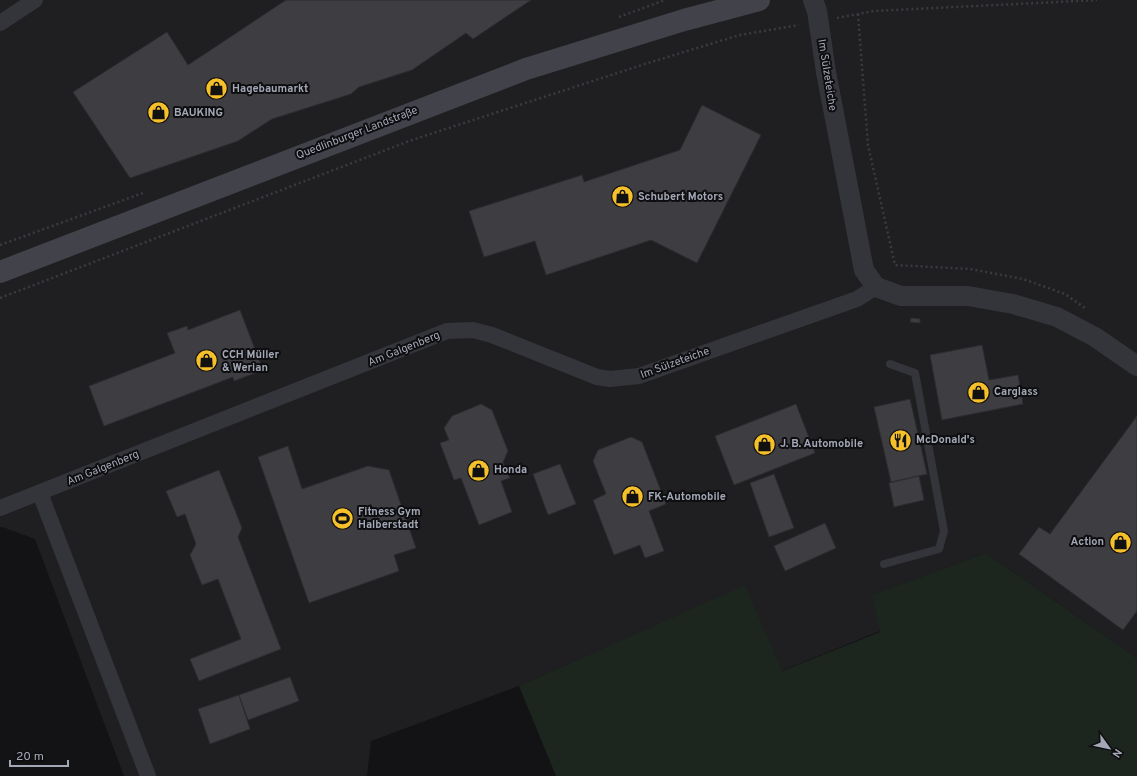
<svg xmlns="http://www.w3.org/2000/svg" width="1137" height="776" font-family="Overpass,sans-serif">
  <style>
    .built { fill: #1f1f22 }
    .green { fill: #1d251f }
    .building { fill: #3d3d42; stroke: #2d2d31 }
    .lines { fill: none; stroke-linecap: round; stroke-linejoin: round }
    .path { stroke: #3a3b41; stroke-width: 2.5; stroke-dasharray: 2 3; stroke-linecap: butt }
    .service { stroke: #34353a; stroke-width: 8 }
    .minor { stroke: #34353a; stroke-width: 16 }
    .tertiary { stroke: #34353a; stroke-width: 20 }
    .secondary { stroke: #42434a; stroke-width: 22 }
    .labels { text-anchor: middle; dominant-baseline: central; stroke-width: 4; stroke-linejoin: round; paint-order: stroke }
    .street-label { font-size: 11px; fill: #a4a8b6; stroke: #0e0e10 }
    .poi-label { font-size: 11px; font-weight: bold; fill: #a4a8b6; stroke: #0e0e10; text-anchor: start }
  </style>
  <rect width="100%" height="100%" fill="#131315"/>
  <path class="built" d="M0 0H1137V658L986 553 873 595 880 631 781 671 745 586 519 686 371 741 367 776H124L35 539 2 527H0Z"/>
  <path class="green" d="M986 553 1137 658V776H556L519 686 745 585 782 671 880 632 872 595Z"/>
  <path class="building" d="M286 0H531L473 39 466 33 412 70 359 87 351 94 272 119 238 141 130 178 73 92 167 32 188 65Z
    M702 105 761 135 697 263 651 240 546 275 535 241 484 257 469 211 582 175 584 182 680 150Z
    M240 310 263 370 234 381 233 377 104 426 89 386 175 353 167 333 187 326 188 330Z
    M911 318 920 319V323L910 322Z
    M982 345 989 380 1018 375 1023 404 942 420 930 355Z
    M910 399 927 474 891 482 874 407Z
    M481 404 492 410 508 451 503 462 510 478 501 481 512 512 479 525 461 478 454 480 440 443 449 440 444 428 452 416Z
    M796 404 815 453 734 485 715 436Z
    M1137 416V611L1123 630 1019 554 1039 527 1050 534Z
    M631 437 642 442 666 504 649 511 664 551 645 558 640 545 614 555 593 500 606 494 593 461 598 450Z
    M288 446 302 489 368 466 389 470 416 548 394 555 399 571 309 603 258 457Z
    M560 464 576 504 548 515 533 474Z
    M219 470 242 528 238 537 281 649 199 681 190 659 241 639 218 579 202 585 190 555 196 544 185 514 177 517 166 491Z
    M774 474 794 528 769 537 750 483Z
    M919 476 924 500 894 507 889 483Z
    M825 523 836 548 785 571 774 546Z
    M290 677 299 701 248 720 239 695Z
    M239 695 250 729 210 744 198 709Z"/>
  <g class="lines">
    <path class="path" d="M858 14 868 145 895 265 970 269 1023 279 1065 294 1085 308
      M619 17 665 0
      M837 18 874 11 1097 0
      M0 245 143 193
      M0 298 412 140 648 63 740 35 799 25"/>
    <path class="service" d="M884 564 939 549 944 531 915 373 890 364"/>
    <path class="minor" d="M0 23 35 0
      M40 493 148 776
      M0 508 447 331 473 330 492 335 597 377 610 379 639 376 857 299 876 287"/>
    <path class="tertiary" d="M813 0 817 11 826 72 864 270 876 287 901 296H968L1013 304 1057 317 1095 337 1137 366"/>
    <path class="secondary" d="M0 272 526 69 684 20 759 0"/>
  </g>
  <defs>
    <symbol id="shop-disc" viewBox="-11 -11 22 22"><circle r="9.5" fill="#f6c02a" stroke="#0e0e10"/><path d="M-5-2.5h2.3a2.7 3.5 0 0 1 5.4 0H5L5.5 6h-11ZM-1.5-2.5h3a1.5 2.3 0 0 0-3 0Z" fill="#111"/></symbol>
    <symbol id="restaurant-disc" viewBox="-11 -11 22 22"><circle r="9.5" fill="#f6c02a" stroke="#0e0e10"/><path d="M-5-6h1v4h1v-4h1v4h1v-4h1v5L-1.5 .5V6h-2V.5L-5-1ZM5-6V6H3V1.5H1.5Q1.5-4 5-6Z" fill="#111"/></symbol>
    <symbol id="stadium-disc" viewBox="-11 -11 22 22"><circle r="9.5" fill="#f6c02a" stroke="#0e0e10"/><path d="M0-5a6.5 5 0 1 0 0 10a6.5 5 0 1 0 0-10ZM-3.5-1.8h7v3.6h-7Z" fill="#111"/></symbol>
  </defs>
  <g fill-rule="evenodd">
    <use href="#shop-disc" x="204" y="76" width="25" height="25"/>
    <use href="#shop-disc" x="146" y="100" width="25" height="25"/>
    <use href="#shop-disc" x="610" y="184" width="25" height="25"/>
    <use href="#shop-disc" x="194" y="348" width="25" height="25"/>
    <use href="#shop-disc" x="966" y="380" width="25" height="25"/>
    <use href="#restaurant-disc" x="888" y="428" width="25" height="25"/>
    <use href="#shop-disc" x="752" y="432" width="25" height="25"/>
    <use href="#shop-disc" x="466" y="458" width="25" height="25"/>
    <use href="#shop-disc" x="620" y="484" width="25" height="25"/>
    <use href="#stadium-disc" x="330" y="506" width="25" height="25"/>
    <use href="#shop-disc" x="1108" y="530" width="25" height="25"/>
  </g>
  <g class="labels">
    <g class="street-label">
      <text transform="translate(827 75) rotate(81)">Im Sülzeteiche</text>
      <text transform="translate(357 133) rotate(-21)">Quedlinburger Landstraße</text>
      <text transform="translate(404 349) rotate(-22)">Am Galgenberg</text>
      <text transform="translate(675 363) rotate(-20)">Im Sülzeteiche</text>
      <text transform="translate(103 468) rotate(-22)">Am Galgenberg</text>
    </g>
    <g class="poi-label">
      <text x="232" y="89">Hagebaumarkt</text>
      <text x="174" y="113">BAUKING</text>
      <text x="638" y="197">Schubert Motors</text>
      <text x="222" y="355">CCH Müller<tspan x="222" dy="13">&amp; Werian</tspan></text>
      <text x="994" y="392">Carglass</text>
      <text x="916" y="440">McDonald's</text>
      <text x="780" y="444">J. B. Automobile</text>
      <text x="494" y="470">Honda</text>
      <text x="648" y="497">FK-Automobile</text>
      <text x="358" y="512">Fitness Gym<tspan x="358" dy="13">Halberstadt</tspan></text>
      <text x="1104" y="542" text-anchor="end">Action</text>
    </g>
  </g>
  <g transform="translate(1109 748) rotate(123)" stroke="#0e0e10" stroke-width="3" paint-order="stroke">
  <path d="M0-3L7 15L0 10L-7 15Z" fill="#a4a8b6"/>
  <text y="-6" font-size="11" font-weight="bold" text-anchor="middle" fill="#a4a8b6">N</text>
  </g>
  <path d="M10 760v6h58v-6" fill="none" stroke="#a4a8b6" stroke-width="2"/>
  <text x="16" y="760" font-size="12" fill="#a4a8b6" stroke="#0e0e10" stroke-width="3" paint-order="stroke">20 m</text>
</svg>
